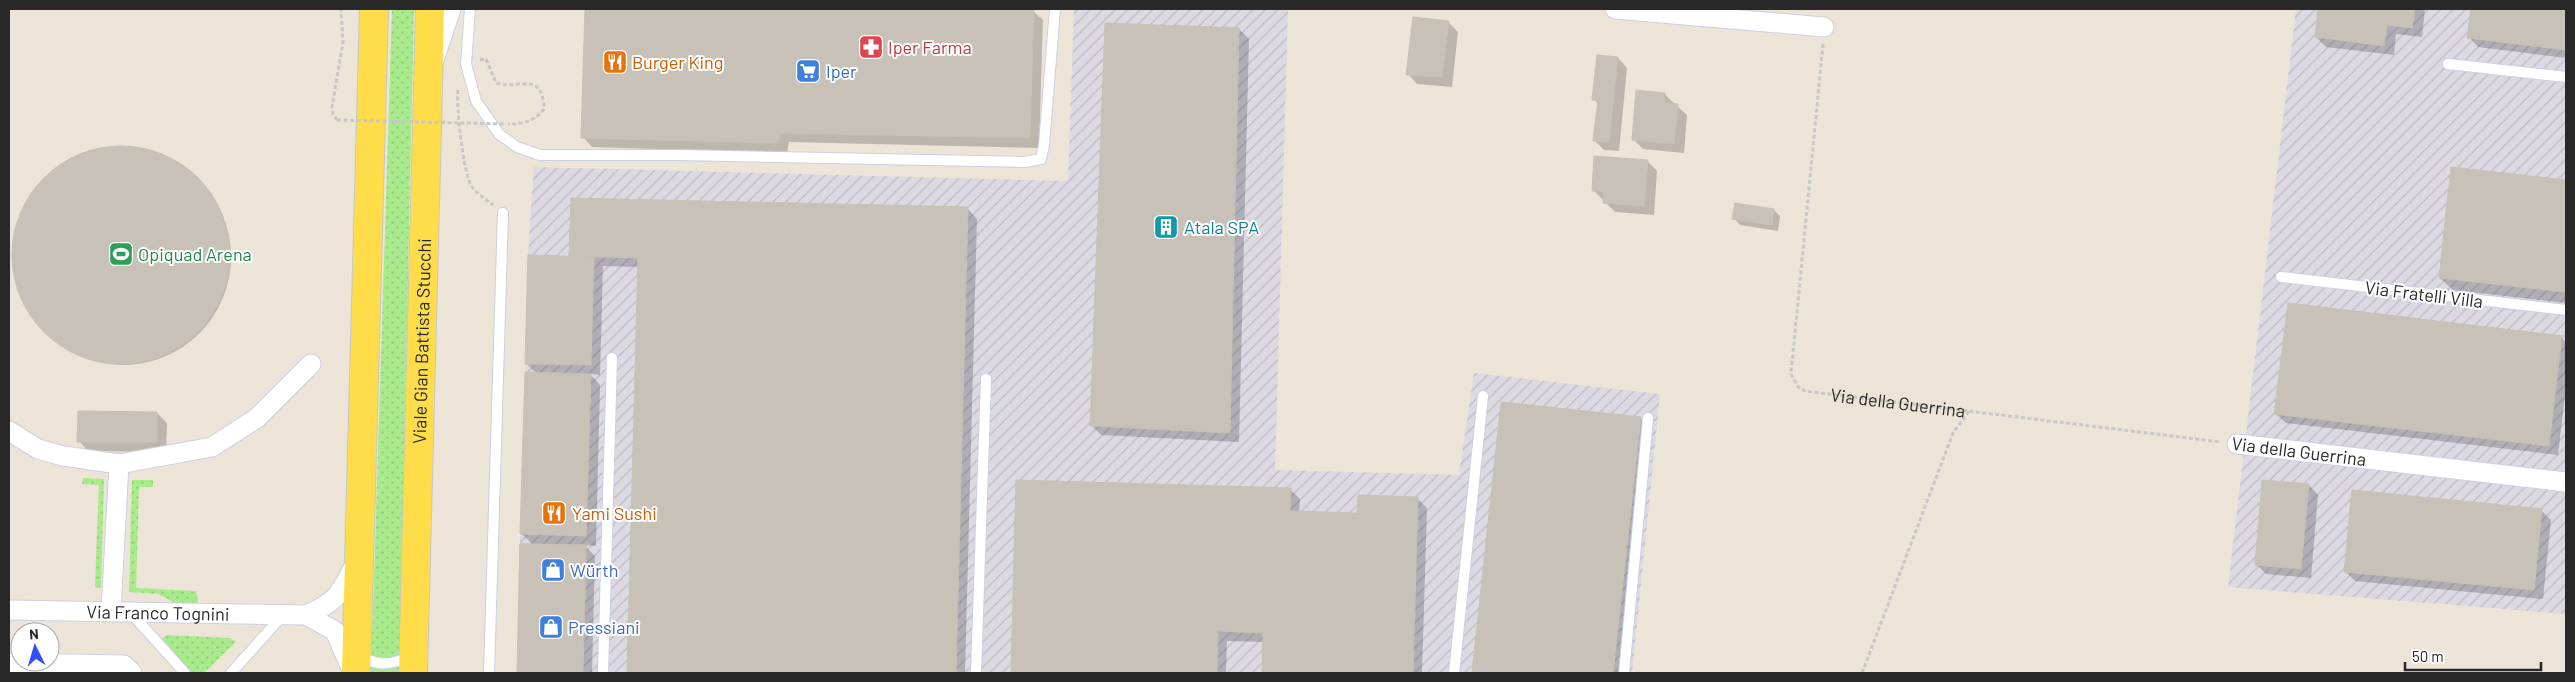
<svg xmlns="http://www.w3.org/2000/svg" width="2575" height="682" font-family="Barlow,sans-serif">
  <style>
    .industrial { fill: url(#industrial-furrows) }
    .grass { fill: url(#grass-dots) }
    .shadow { fill: #0003 }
    .building { fill: #c7c1b7; stroke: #c8c1b1 }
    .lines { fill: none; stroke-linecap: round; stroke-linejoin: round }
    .lane-casing { stroke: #ccd0e3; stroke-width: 12 }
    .street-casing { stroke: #ccd0e3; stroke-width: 21 }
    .primary-casing { stroke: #c7c7c7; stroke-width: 30 }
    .path { stroke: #c7c7c7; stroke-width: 3; stroke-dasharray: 4 2.5; stroke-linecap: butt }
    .lane { stroke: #fff; stroke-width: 10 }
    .street { stroke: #fff; stroke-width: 19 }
    .primary { stroke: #ffdd4a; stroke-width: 28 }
    .path-bridge { stroke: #c7c7c7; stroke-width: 3; stroke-dasharray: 4 2.5; stroke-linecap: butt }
    .labels { text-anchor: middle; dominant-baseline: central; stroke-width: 4; stroke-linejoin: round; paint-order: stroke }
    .health-label { font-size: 18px; fill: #be3a42; stroke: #fff; text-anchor: start }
    .food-label { font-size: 18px; fill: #c56008; stroke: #fff; text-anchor: start }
    .shop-label { font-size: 18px; fill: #366cbe; stroke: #fff; text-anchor: start }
    .culture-label { font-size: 18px; fill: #0d838f; stroke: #fff; text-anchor: start }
    .leisure-label { font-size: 18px; fill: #27864d; stroke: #fff; text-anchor: start }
    .street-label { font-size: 18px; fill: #282828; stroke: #fff }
  </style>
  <defs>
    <pattern id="industrial-furrows" width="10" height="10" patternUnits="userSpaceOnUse" patternTransform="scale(1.25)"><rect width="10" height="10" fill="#ddd9e3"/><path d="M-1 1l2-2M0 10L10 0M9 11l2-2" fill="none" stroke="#bebac3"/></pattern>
    <pattern id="grass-dots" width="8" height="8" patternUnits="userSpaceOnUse" patternTransform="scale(1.25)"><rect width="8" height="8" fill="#a8ea8c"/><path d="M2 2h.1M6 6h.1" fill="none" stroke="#91c979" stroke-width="1.8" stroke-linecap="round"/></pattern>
  </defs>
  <rect width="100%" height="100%" fill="#ece4d7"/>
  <path class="industrial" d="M1074 9H1288L1275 470 1459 475 1474 373 1660 394 1632 673H583L586 545 520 544V534L586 536 591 374 525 372V364L591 365 594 257 528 255 534 167 1068 181Z
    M2296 9H2566V614L2228 587Z"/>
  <path class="grass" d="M392 9H414L399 673H371Z
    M83 478 104 479 101 588 95 587 99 485 82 484Z
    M132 480H153V487H139L136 588 196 591 198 601 194 605H178L159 594 129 592Z
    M166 635 230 638 236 642 204 673H191L162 640Z"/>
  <path class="shadow" d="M587 9 1033 11 1043 20 1039 148 789 142 787 153 592 147 583 137Z
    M2320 9H2425L2422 37 2396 34 2394 55 2326 47 2316 37Z
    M2472 9H2566V58L2478 47 2469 37Z
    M1449 23 1458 32 1452 87 1417 84 1408 74Z
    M1239 29 1249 39 1239 442 1101 435 1091 425Z
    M1618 58 1627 68 1619 151 1604 150 1594 140 1598 104 1594 99Z
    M1664 94 1687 115 1684 153 1643 149 1633 139Z
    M15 257a108 108 0 1 1 216 0a108 108 0 1 1-216 0Z
    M1647 161 1657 171 1654 215 1615 212 1593 190Z
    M2453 168 2566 181V303L2453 290 2440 278Z
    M572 199 968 209 977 219 965 673H628L639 267 603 266 600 375 590 374 600 385 596 546 584 545 595 556 592 673H518L521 545H533L522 534 536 373 526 363 571 258Z
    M1774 210 1780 216 1778 231 1740 225 1734 218Z
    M2561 337 2566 342V387L2558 455 2286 423 2276 414Z
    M1502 404 1640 418 1650 428 1624 673H1473Z
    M157 413 167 423 166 452 88 451 79 441Z
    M1018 481 1290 489 1300 499 1299 513 1358 515 1417 498 1427 508 1422 673H1263L1264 642 1227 641 1226 673H1012Z
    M2309 485 2318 495 2311 578 2266 574 2256 564Z
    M2541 510 2551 520 2543 599 2355 581 2345 571Z"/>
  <path class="building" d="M585 9H1034L1030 138 780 133 778 143 581 138Z
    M2318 9H2415L2412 28 2387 25 2384 46 2315 37Z
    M2471 9H2566V50L2467 38Z
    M1413 17 1449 21 1442 77 1406 75Z
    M1105 23 1239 28 1230 433 1090 426Z
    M1597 55 1618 57 1609 142 1593 141 1598 100H1592Z
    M1636 90 1665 93 1664 103 1678 104 1674 144 1632 140Z
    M12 255a109 109 0 1 1 218 0a109 109 0 1 1-218 0Z
    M1594 156 1648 160 1644 206 1603 203 1604 192 1592 191Z
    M2451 167 2566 180 2565 292 2439 278Z
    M571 198 968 207 956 673H627L638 258 569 256Z
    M1735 203 1774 209 1772 225 1732 219Z
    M528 255 594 257 591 365 525 364Z
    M2288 303 2562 336 2549 446 2274 414Z
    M525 372 591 374 586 536 520 534Z
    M1501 402 1641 417 1613 673H1472Z
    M78 411 157 412V442H77Z
    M1016 480 1291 488 1290 511 1357 513 1358 495 1418 497 1413 673H1262L1263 633 1218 631 1217 673H1011Z
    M2262 480 2309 484 2301 569 2255 565Z
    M2352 490 2542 509 2534 590 2344 572Z
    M520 544 586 545 585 599 530 597V590H519Z
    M520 544 586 545 583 673H517Z"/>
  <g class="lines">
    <defs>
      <path id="lane" d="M470 9 466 64 476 101 499 134 517 147 540 155H680L1025 162 1041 159 1044 145 1055 9
        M2448 64 2566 77
        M2281 277 2566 310
        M130 612 185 673
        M359 655C377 667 392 665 411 656
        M231 673 283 615
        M489 673 503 213
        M603 673 612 358
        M976 673 986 379
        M1454 673 1483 396
        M1624 673 1648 418"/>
      <g id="street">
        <path d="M1615 9 1824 27"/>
        <path d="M435 57 451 9"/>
        <path d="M9 431 38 449 63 456 119 464 212 447 257 418 311 364"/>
        <path d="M2237 444 2566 482"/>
        <path id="s2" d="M9 610 306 615C337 602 341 593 355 564"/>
        <path d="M111 611 119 464"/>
        <path d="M306 615 335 631 353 673"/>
        <path d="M9 663 124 665 132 673"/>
      </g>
      <g id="primary">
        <path d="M356 673 374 9"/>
        <path id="s3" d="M413 673 430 9"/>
      </g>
    </defs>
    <use href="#lane" class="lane-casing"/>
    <use href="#street" class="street-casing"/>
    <use href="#primary" class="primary-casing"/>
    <g class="path">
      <path id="s1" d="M1823 44 1791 374 1798 387 1805 391 2221 442"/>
      <path d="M480 60 486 59 496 83C519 90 543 70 544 109 535 121 523 124 508 124"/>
      <path d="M458 90C456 105 463 174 472 187 476 193 486 199 493 205"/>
      <path d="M337 120 333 114 332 107 343 42 341 9"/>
      <path d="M1862 673 1953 433 1969 411"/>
    </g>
    <use href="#lane" class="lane"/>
    <use href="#street" class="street"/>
    <use href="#primary" class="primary"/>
    <path class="path-bridge" d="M337 120 505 124"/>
  </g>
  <defs>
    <symbol id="pharmacy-square" viewBox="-11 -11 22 22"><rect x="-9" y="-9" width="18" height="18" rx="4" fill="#e0444e" stroke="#fff"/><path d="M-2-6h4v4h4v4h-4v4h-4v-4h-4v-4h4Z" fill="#fff"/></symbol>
    <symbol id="restaurant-square" viewBox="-11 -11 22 22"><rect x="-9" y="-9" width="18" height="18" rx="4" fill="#e8710a" stroke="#fff"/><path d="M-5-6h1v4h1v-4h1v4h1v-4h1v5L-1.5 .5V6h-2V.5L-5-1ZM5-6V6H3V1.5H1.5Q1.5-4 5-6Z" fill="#fff"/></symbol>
    <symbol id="supermarket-square" viewBox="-11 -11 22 22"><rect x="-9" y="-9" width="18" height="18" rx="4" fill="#3f7fe0" stroke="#fff"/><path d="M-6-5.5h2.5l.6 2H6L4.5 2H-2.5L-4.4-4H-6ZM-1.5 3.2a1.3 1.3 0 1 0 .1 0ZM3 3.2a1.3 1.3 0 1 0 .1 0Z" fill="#fff"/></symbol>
    <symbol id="building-square" viewBox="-11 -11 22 22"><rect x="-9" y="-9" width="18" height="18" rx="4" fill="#0f9aa8" stroke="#fff"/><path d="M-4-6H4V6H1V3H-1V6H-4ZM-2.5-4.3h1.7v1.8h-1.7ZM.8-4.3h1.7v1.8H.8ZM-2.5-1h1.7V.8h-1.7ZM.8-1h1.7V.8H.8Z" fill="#fff"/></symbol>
    <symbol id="stadium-square" viewBox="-11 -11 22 22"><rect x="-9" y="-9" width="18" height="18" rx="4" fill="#2e9e5b" stroke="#fff"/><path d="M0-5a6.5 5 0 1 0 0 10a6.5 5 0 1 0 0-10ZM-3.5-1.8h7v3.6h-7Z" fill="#fff"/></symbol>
    <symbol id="shop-square" viewBox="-11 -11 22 22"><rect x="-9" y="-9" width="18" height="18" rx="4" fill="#3f7fe0" stroke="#fff"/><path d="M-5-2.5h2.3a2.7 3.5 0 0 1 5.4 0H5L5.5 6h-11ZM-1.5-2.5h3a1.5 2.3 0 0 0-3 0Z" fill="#fff"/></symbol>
  </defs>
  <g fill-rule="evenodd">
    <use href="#pharmacy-square" x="857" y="33" width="28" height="28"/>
    <use href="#restaurant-square" x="601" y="48" width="28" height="28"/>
    <use href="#supermarket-square" x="794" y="57" width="28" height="28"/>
    <use href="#building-square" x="1152" y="213" width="28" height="28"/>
    <use href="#stadium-square" x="107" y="240" width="28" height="28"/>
    <use href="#restaurant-square" x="540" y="499" width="28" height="28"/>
    <use href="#shop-square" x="539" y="556" width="28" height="28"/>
    <use href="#shop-square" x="537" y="613" width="28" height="28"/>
  </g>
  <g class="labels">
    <g class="health-label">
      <text x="888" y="47">Iper Farma</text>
    </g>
    <g class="food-label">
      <text x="632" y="62">Burger King</text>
      <text x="572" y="513">Yami Sushi</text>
    </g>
    <g class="shop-label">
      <text x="826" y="71">Iper</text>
      <text x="570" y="570">Würth</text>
      <text x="568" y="627">Pressiani</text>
    </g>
    <g class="culture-label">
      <text x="1184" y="227">Atala SPA</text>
    </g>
    <g class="leisure-label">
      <text x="138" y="254">Opiquad Arena</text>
    </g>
    <g class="street-label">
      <text transform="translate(2424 294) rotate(7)">Via Fratelli Villa</text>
      <text stroke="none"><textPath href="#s3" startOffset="332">Viale Gian Battista Stucchi</textPath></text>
      <text stroke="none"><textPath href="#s1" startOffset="448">Via della Guerrina</textPath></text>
      <text transform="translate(2299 451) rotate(7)">Via della Guerrina</text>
      <text stroke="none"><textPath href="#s2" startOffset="149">Via Franco Tognini</textPath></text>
    </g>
  </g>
  <rect width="2575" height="682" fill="none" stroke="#282828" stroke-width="20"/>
  <g transform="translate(35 647) rotate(355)"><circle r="24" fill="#ffffff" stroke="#a9a9a9"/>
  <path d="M0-4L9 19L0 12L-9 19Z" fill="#324fff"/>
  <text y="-8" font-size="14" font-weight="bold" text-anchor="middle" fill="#282828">N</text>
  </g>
  <path d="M2405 662v8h136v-8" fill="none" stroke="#282828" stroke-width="2.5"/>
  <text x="2412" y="662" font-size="15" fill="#282828" stroke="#ffffff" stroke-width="4" paint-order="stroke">50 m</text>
</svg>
